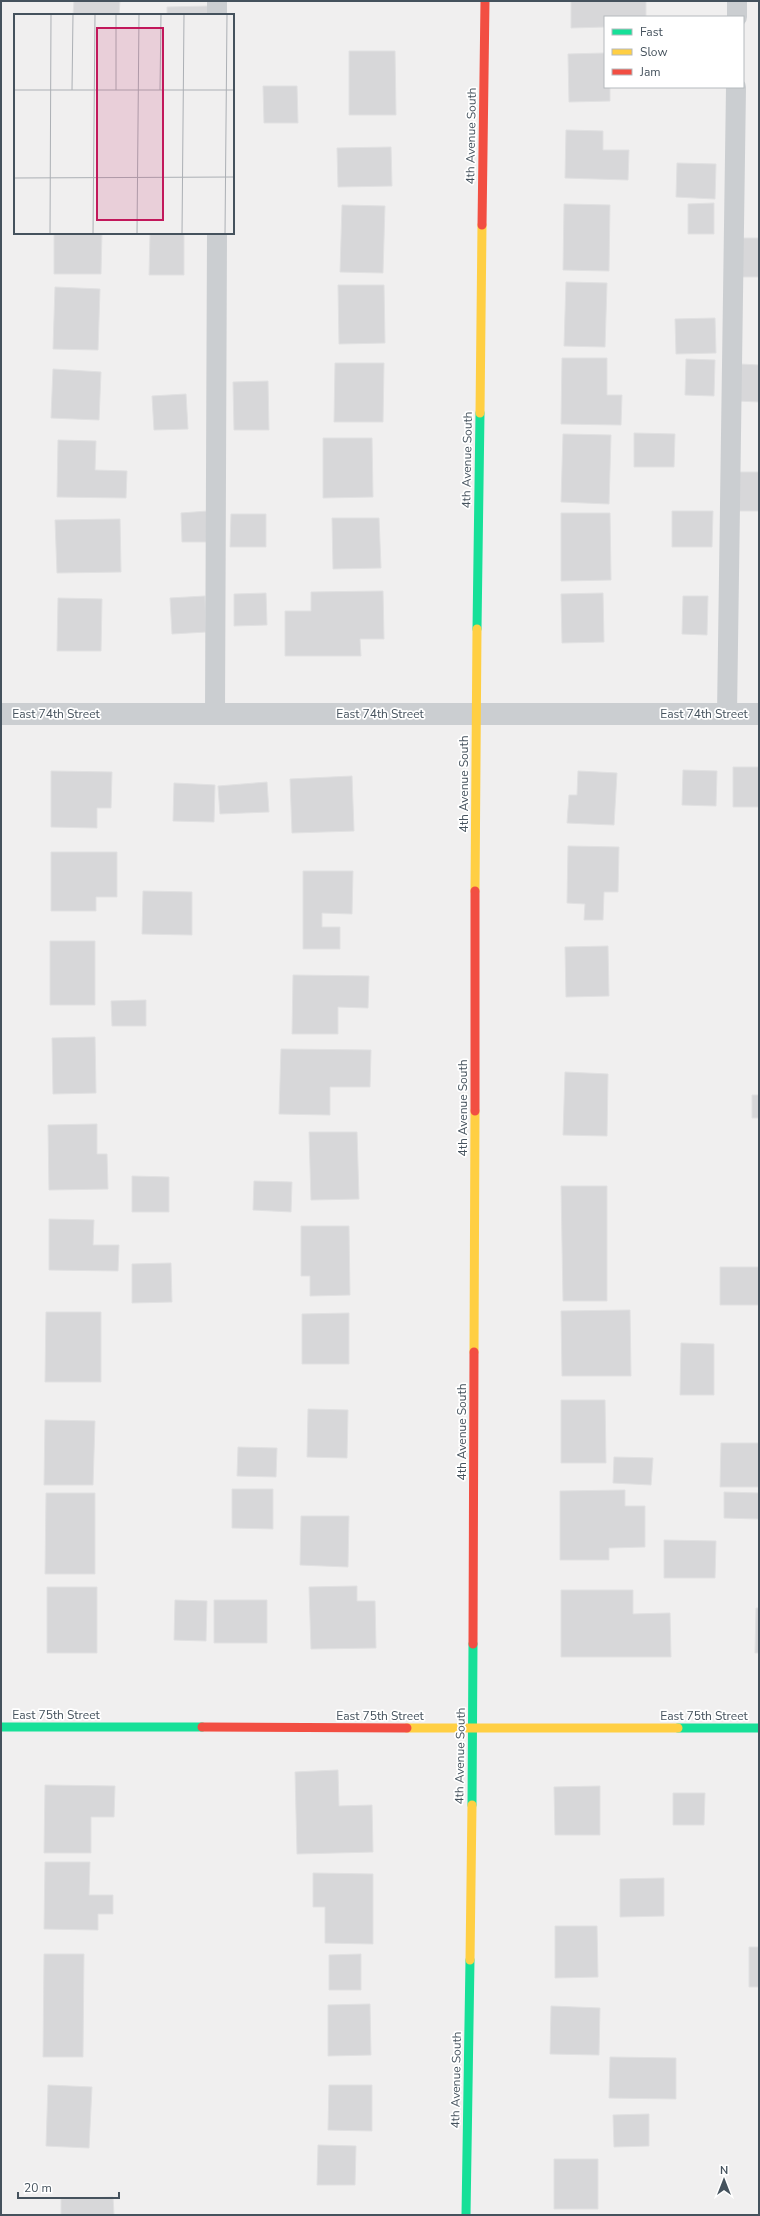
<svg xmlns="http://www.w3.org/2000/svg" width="760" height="2216" font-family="'Nunito Sans',sans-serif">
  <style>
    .building { fill: #d7d7d9; stroke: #e1e1e2 }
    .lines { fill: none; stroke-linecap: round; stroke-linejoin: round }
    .lane { stroke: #cbced1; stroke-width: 20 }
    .street { stroke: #cbced1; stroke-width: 22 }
    .fast { stroke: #16e098; stroke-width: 9 }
    .slow { stroke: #ffcf43; stroke-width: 9 }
    .jam { stroke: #f24e42; stroke-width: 9 }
    .labels { text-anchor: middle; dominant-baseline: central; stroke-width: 3.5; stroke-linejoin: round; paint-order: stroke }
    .street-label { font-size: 12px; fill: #45525d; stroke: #fff }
    .inset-road { fill: none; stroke: #acb0b5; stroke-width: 1 }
    .view { fill: #c2185b; fill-opacity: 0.15; stroke: #c2185b; stroke-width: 2 }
    .inset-edge { fill: none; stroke: #45525d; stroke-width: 2 }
  </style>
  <rect width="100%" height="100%" fill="#f0efef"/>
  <path class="building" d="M74 1H120L119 15H73Z
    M571 1H646V17H605V27L571 28Z
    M209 6V15H167V7Z
    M349 51H395L396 115H349Z
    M605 53V87H610V101L569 102 568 54Z
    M263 86H297L298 123H264Z
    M566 130 603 131V150H629L628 180 565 178Z
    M391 147 392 186 338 187 337 148Z
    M677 163 716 164 715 199 676 197Z
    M714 203V234H688V204Z
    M564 204 610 205 609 271 563 270Z
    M342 205 385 206 383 273 340 272Z
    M54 233H102L101 274H54Z
    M150 233 184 234V275H149Z
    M740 238H759V277H741Z
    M566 282 607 283 605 347 564 346Z
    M338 285H384L385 343 339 344Z
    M55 287 100 289 98 350 53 349Z
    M715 318 716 353 676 354 675 319Z
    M562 358H607V395H622L621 425 561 424Z
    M686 359 715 360 714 396 685 395Z
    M335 363H384L383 422H334Z
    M740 364 759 365V402L738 401Z
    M53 369 101 372 99 420 51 418Z
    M268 381 269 430H234L233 382Z
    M186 394 188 429 154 430 152 396Z
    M634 433 675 434 674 467H634Z
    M563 434 611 435 609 504 561 502Z
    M323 438H372L373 497 323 498Z
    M58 440 96 441 95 470 127 471 126 498 57 497Z
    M738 472H759V511H738Z
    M208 511 209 542H182L181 513Z
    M672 511H713L712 547H672Z
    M561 513H610L611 580 561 581Z
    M231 514H266V547H230Z
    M332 518H379L381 568 333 569Z
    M120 519 121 572 57 573 55 520Z
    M383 591 384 639H360L361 656H285V611H311V592Z
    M266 593 267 625 234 626V594Z
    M603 593 604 642 562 643 561 594Z
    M205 596 206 632 172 634 170 598Z
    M683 596H708L707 635 682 634Z
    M58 598 102 599 101 651H57Z
    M733 767H759V807H733Z
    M683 770 717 771 716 806 682 805Z
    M51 771 112 772 111 808H97V828L51 827Z
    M578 771 617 773 614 825 567 823 569 795H577Z
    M352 776 354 831 292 833 290 779Z
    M267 782 269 812 220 814 218 786Z
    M174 783 215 785 214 822 173 821Z
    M568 846 619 847 618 892H604L603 920H584L585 904 567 903Z
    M51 852H117V897H96V911H51Z
    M303 871H353L352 914 322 913V927H340V949H303Z
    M143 891 192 892V935L142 934Z
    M50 941H95V1005H50Z
    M608 946 609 996 566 997 565 947Z
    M293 975 369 976 368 1008 338 1007V1034H292Z
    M146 1000V1026H112L111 1001Z
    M95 1037 96 1093 53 1094 52 1038Z
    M281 1049 371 1050 370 1087H330V1115L279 1114Z
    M565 1072 608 1074 607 1136 563 1135Z
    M752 1095H759V1118H752Z
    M97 1124V1154H107L108 1189 49 1190 48 1125Z
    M309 1132H357L359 1199 311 1200Z
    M132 1176 169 1177V1212H132Z
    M254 1181 292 1182 291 1212 253 1210Z
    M561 1186H607V1301H563Z
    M49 1219 94 1220 93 1245H119L118 1271 49 1270Z
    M301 1226H349L350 1295 310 1296V1276H301Z
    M171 1263 172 1302 132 1303V1264Z
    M720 1267H759V1305H720Z
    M630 1310 631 1376H562L561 1311Z
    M46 1312H101V1382H45Z
    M349 1313V1364H302V1314Z
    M681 1343 714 1344V1395H680Z
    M561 1400H605L606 1463H561Z
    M308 1409 348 1410 347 1458 307 1457Z
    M45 1420 95 1421 93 1485H44Z
    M721 1443H759V1487H720Z
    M238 1447 277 1448 276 1477 237 1476Z
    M614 1457 653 1458 651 1485 613 1483Z
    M232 1489H273V1529L232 1528Z
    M625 1490V1506H645V1547L609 1548V1560H560V1491Z
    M724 1492 759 1493V1519L724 1518Z
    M46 1493H95V1574H45Z
    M301 1516H349L348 1567 300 1565Z
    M664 1540 716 1541 715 1578H664Z
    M357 1586V1601H375L376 1648 311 1649 309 1587Z
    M47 1587H97V1653H47Z
    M561 1590H633V1614L670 1613 671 1657H561Z
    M175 1600 207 1601 206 1641 174 1640Z
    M214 1600H267V1643H214Z
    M756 1608H759V1653H755Z
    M338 1770 339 1806 372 1805 373 1852 297 1854 295 1772Z
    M45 1785 115 1786 114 1817H91V1853H44Z
    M600 1786V1835H555L554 1787Z
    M673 1793H705L704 1825H673Z
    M45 1862H90L89 1895H113V1914H98V1930L44 1929Z
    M313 1873 373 1874V1944L325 1943V1907H313Z
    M664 1878V1916L620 1917V1879Z
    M555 1926H597L598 1977 555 1978Z
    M749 1947H759V1987H749Z
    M44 1954H84L83 2057H43Z
    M361 1954V1990H329V1955Z
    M370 2004 371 2055 328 2056V2005Z
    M551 2006 600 2008 599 2055 550 2054Z
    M610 2057 676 2058V2099L609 2098Z
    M48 2085 92 2087 89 2148 46 2146Z
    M329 2085H372V2131L328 2130Z
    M649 2114V2146L614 2147 613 2115Z
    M318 2145 356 2146 355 2185H317Z
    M554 2159H598V2209H554Z
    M113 2197 114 2215H61V2199Z"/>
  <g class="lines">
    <path class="lane" d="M217 15V1
      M737 17V1
      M215 714 217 233
      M727 714 736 87"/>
    <path class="street" d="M1 714H759"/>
    <path class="fast" d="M477 629 480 413
      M1 1727H202
      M678 1728H759
      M472 1805 473 1644
      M466 2215 470 1960"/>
    <path class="slow" d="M480 413 482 225
      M475 891 477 629
      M474 1352 475 1111
      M407 1728H678
      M470 1960 472 1805"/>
    <path class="jam" d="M482 225 485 1
      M475 1111V891
      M473 1644 474 1352
      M202 1727 407 1728"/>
  </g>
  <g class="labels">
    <g class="street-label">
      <text transform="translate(471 136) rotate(-89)">4th Avenue South</text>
      <text transform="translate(467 460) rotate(-89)">4th Avenue South</text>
      <text x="56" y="714">East 74th Street</text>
      <text x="380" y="714">East 74th Street</text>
      <text x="704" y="714">East 74th Street</text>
      <text transform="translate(464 784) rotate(-90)">4th Avenue South</text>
      <text transform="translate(463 1108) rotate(-90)">4th Avenue South</text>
      <text transform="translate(462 1432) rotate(-90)">4th Avenue South</text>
      <text x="56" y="1715">East 75th Street</text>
      <text x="380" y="1716">East 75th Street</text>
      <text x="704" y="1716">East 75th Street</text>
      <text transform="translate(460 1756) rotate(-89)">4th Avenue South</text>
      <text transform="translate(456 2080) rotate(-89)">4th Avenue South</text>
    </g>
  </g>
  <g transform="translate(14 14)">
    <rect width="220" height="220" fill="#f0efef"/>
    <path class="inset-road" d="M0 76H220M58 76 59 0M102 76V0M146 76 147 0M0 164 220 163M36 220 37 0M79 220 81 0M123 220 125 0M168 220 170 0M211 220 213 0"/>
    <path class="view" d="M83 14H149V206H83Z"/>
    <rect width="220" height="220" class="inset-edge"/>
  </g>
  <rect width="760" height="2216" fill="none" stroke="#45525d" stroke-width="4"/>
  <rect x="604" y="16" width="140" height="72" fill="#ffffff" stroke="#b5babe"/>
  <rect x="612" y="29" width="20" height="6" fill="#16e098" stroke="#b5babe"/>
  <text x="640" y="36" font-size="12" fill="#45525d">Fast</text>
  <rect x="612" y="49" width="20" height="6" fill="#ffcf43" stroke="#b5babe"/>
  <text x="640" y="56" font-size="12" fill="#45525d">Slow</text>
  <rect x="612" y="69" width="20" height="6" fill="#f24e42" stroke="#b5babe"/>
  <text x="640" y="76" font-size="12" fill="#45525d">Jam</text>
  <g transform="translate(724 2180)" stroke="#ffffff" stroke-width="3" paint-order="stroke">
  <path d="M0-3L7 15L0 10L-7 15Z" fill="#45525d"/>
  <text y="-6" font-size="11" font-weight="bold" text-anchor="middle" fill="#45525d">N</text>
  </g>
  <path d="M18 2192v6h101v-6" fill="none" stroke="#45525d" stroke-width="2"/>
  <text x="24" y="2192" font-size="12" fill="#45525d" stroke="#ffffff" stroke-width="3" paint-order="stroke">20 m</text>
</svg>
